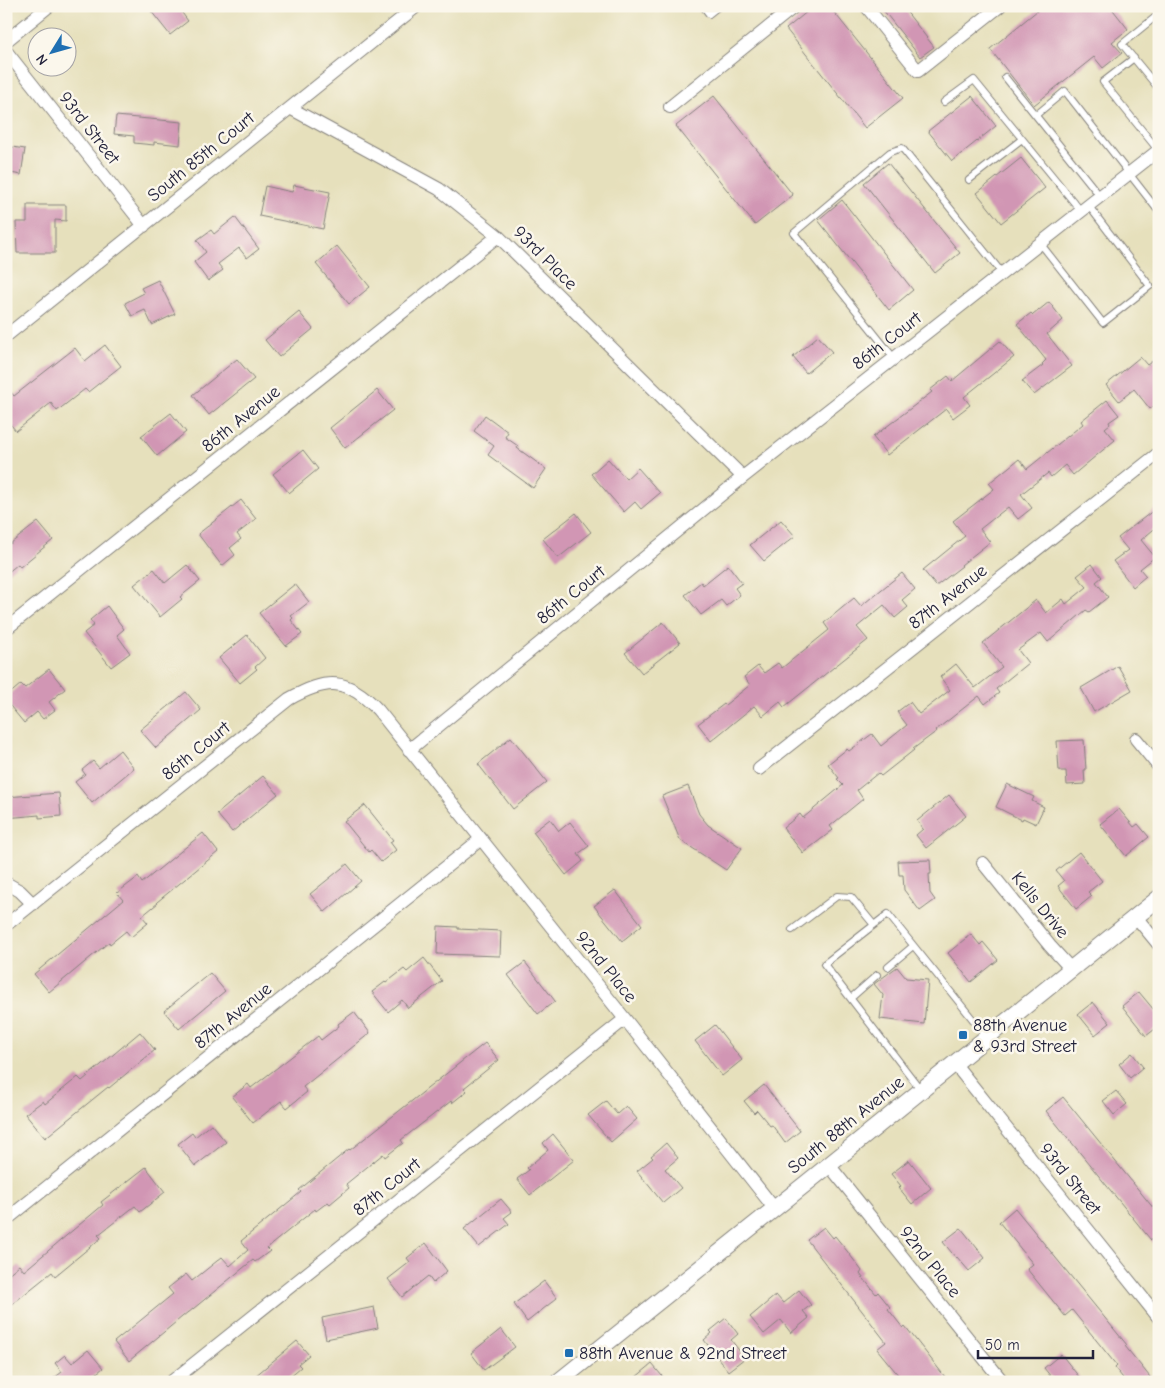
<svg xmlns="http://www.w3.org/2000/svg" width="1165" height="1388" font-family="'Comic Neue',sans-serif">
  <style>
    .building { fill: #d196b4 }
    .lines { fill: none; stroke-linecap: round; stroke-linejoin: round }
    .service-casing { stroke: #84817c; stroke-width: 8 }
    .minor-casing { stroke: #84817c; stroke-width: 14 }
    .tertiary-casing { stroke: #84817c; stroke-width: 18 }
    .service { stroke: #fff; stroke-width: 6 }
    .minor { stroke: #fff; stroke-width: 12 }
    .tertiary { stroke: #fff; stroke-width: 16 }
    .poi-dot { fill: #1f6fb2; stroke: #fbf7ec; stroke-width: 2 }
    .labels { text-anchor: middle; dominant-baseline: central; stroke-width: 5; stroke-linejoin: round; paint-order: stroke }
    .street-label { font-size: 18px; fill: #22223b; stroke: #fbf7ec }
    .poi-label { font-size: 18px; fill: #22223b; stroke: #fbf7ec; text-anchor: start }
  </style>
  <rect width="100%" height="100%" fill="#fbf7ec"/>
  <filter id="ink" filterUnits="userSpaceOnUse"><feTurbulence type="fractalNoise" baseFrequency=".02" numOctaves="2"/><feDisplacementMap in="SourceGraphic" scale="10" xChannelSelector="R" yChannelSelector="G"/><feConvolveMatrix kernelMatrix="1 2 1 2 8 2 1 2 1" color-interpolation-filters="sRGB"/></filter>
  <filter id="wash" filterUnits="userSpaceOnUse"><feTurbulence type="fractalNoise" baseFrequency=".0096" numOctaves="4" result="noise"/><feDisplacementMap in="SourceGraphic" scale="20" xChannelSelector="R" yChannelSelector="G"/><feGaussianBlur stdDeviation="1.12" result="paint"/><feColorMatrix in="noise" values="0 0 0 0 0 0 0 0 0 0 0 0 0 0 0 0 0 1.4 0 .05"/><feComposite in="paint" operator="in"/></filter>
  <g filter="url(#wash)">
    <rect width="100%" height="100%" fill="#e6e0bc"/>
    <g id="blocks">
      <path class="building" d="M147 6H177L188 21 170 35Z
        M814 6H829L903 98 865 128 786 29Z
        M880 6H902L934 47 920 57Z
        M1043 6H1110L1128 29 1112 42 1122 53 1103 68 1094 57 1034 105 990 49Z
        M714 96 793 195 755 225 676 126Z
        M972 96 996 126 952 161 928 131Z
        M116 116 182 122 180 145 154 142V145L134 143V136L114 134Z
        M6 146 25 149 21 175 6 172Z
        M1021 158 1045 188 1001 223 977 193Z
        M888 163 960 253 935 273 864 183Z
        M294 185 330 192 323 229 259 216 265 186 292 192Z
        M842 200 913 290 889 310 818 220Z
        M27 205H66V221L55 220V253H17L16 222H27Z
        M235 217 259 249 247 258 239 248 218 264 223 270 208 281 194 262 206 252 197 240 211 230 214 234Z
        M337 246 370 287 349 304 316 264Z
        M158 280 175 314 152 325 145 310 132 316 125 303 144 293 141 288Z
        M1049 302 1063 320 1047 334 1072 366 1034 395 1022 381 1043 365 1042 364 1046 360 1017 324 1031 313 1033 315Z
        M299 312 313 329 279 357 265 340Z
        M818 336 832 352 806 373 793 357Z
        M1000 341 1014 357 964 397 970 405 953 418 946 409 887 455 873 437 932 392 930 390 948 376 952 381Z
        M105 345 121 366 88 392 85 389 57 411 51 403 16 431 6 419V386L14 396 75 348 85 361Z
        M1159 356V402L1150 409 1134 389 1119 401 1106 385 1140 357 1147 365Z
        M237 359 254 379 209 415 193 395Z
        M377 390 393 410 345 448 330 428Z
        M1107 400 1119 415 1109 422 1110 424 1105 428 1115 440 1073 475 1065 465 1051 477 1048 473 1021 494 1032 508 1018 519 1008 507 980 529 990 542 961 565 962 566 936 586 923 570 965 536 953 521 994 489 989 483 1019 459 1027 469 1083 424 1081 421Z
        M171 413 186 432 157 456 141 436Z
        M485 415 508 432 505 437 518 446 517 448 546 469 533 488 488 455 494 446 474 431Z
        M303 450 318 469 289 493 273 474Z
        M608 459 626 479 638 468 660 493 641 509 635 502 624 512 591 474Z
        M241 500 256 519 237 534 241 539 230 548 235 555 222 566 198 534Z
        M1159 506V525L1141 540 1155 557 1140 569 1146 576 1133 587 1113 561 1128 550 1118 538Z
        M576 513 591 532 558 558 543 539Z
        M781 520 795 536 764 561 750 545Z
        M38 522 53 540 20 567 18 564 6 574V547Z
        M1092 564 1102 577 1096 582 1108 597 1089 612 1086 610 1048 642 1041 633 1018 650 1028 663 996 689 999 693 985 704 979 696 936 730 937 731 913 749 914 750 881 776 878 773 857 790 863 799 830 826 833 830 803 853 783 828 800 814 803 818 843 785 837 779 839 778 828 764 847 749 849 751 872 734 881 746 907 725 897 712 910 702 919 714 950 690 940 677 956 664 975 688 1002 667 983 643 1036 600 1046 613 1063 599 1066 604 1087 587 1077 576Z
        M187 565 200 581 180 597 182 599 160 617 134 585 154 569 165 583Z
        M728 565 742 583 735 588 740 595 726 606 721 600 701 615 685 595 701 582 703 585Z
        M902 573 915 589 902 600 908 607 895 618 884 605 857 627 868 640 784 707 780 702 763 716 754 706 711 741 698 724 724 704 725 705 750 685 744 677 758 666 764 673 778 663 782 668 829 630 824 623 854 598 861 606Z
        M295 584 309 602 291 616 293 618 291 620 302 634 286 646 259 613Z
        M107 606 124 629 117 635 130 653 111 667 84 633 94 625 90 620Z
        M663 622 680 643 642 673 625 653Z
        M247 635 265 658 255 667 257 669 240 683 219 658Z
        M1118 666 1132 690 1094 712 1081 688Z
        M49 669 65 689 49 702 55 710 43 719 37 712 24 723 6 701V697L21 684 25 688Z
        M186 692 201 710 156 748 140 730Z
        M511 737 547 782 513 809 478 764Z
        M1084 740 1086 770H1084L1085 784 1067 785 1066 771H1059L1057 741Z
        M120 750 134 768 92 803 75 782 85 774 82 770 93 761 99 768Z
        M263 776 278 794 232 832 217 814Z
        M1007 784 1034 797 1032 801 1044 807 1036 824 1023 818 1022 820 996 807Z
        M688 786 699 814 708 825 742 848 726 870 680 840 662 796Z
        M59 793 61 816 39 818V815L6 818V797Z
        M949 795 966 816 926 848 916 835 923 829 917 821Z
        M365 805 393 840 390 842 396 850 381 862 371 850 369 852 344 821Z
        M1119 809 1134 827 1138 824 1149 837 1126 856 1100 824Z
        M550 819 559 831 570 822 589 846 578 854 583 861 566 875 533 832Z
        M203 833 218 852 157 902 158 903 142 916 148 923 131 937 126 931 110 944 109 942 49 992 34 974 123 900 117 893 138 877 142 883Z
        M1079 852 1102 881 1088 892 1092 896 1076 909 1058 886 1064 881 1056 871Z
        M930 860 931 874H929L930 893 935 900 920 911 904 890 903 875H899L898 861Z
        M347 864 361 881 325 912 310 894Z
        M615 890 642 925 622 941 594 906Z
        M438 926 458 927V929L501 931 500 956 437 954Z
        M971 934 980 945 983 942 998 960 971 982 948 953Z
        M424 958 442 981 408 1008 402 1000 388 1012 372 992 385 982 386 983 404 969 407 972Z
        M525 962 555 1001 538 1014 508 975Z
        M897 967 906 978 928 980 924 1024 880 1019 883 995 874 984Z
        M210 973 225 991 179 1029 164 1011Z
        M1139 992 1159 1016V1026L1146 1036 1122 1006Z
        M1093 1002 1110 1023 1095 1035 1078 1014Z
        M354 1012 370 1033 303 1087 307 1092 287 1108 281 1101 253 1123 232 1097 248 1084 251 1088 318 1036 321 1040 339 1026 338 1024Z
        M715 1025 742 1060 722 1076 695 1041Z
        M140 1032 155 1050 109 1088 108 1087 45 1138 25 1114 43 1101 45 1104 78 1077 82 1081Z
        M485 1043 499 1060 464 1088 467 1091 452 1103 451 1101 401 1140 403 1143 385 1157 383 1154 346 1184 349 1188 330 1204 328 1202 316 1211 315 1209 267 1248 270 1251 255 1262 253 1260 188 1313V1312L129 1361 114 1342 173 1294 168 1288 186 1274 192 1281 222 1257 230 1266 248 1250 241 1241 301 1192 299 1190 349 1149 350 1150Z
        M1132 1053 1143 1067 1130 1078 1119 1064Z
        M764 1085 800 1131 785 1143 772 1125 770 1126 757 1110 754 1113 744 1101Z
        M1116 1091 1127 1104 1114 1115 1103 1101Z
        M1063 1097 1159 1215V1250L1046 1111Z
        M606 1101 617 1114 626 1106 637 1119 611 1142 588 1115Z
        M211 1124 226 1142 195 1166 178 1144 192 1133 195 1137Z
        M553 1134 574 1160 530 1195 517 1179 529 1170 527 1168 548 1150 543 1143Z
        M666 1143 678 1158 665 1169 681 1188 663 1203 637 1171 653 1158 651 1156Z
        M909 1160 931 1188 912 1204 899 1188 901 1186 891 1174Z
        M146 1167 165 1192 140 1212 135 1206 98 1235 101 1238 55 1276 52 1272 6 1309V1276L19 1265 24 1271 103 1205 101 1202Z
        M501 1199 512 1212 504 1218 509 1224 479 1247 464 1229Z
        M1015 1208 1127 1345 1125 1346 1154 1382H1126L1115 1368 1117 1366 1072 1310 1065 1316 1027 1269 1033 1264 999 1222Z
        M824 1227 833 1238 835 1236 847 1251 862 1271 860 1274 876 1294 878 1292 890 1307 888 1309 903 1328 905 1326 949 1382H904L877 1349 886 1342 807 1240Z
        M961 1228 985 1258 969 1271 957 1257 956 1258 943 1242Z
        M426 1243 447 1271 433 1283 428 1276 402 1297 388 1279 410 1262 407 1258Z
        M544 1281 557 1298 527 1322 514 1304Z
        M799 1290 811 1305 803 1311 809 1318 791 1333 781 1320 764 1334 750 1317 776 1295 783 1303Z
        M374 1307 378 1328 326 1339 322 1318Z
        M726 1318 738 1334 731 1340 745 1358 728 1371 704 1340 712 1333 710 1331Z
        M501 1329 515 1347 484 1370 471 1353Z
        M297 1341 309 1355 298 1364 301 1367 283 1382H248Z
        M88 1350 103 1368 86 1382H49L62 1372 55 1363 65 1355 72 1363Z
        M1061 1354 1083 1382H1055L1044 1368Z
        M652 1364 667 1382H630Z"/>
    </g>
  </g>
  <g filter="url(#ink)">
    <use href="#blocks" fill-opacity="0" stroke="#84817c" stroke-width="1"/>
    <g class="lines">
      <defs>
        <path id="service" d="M703 6 709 14 719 6
          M1159 14 1122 44 1159 89
          M1134 58 1103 82 1158 150
          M1005 77 1100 196
          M944 102 974 80 1081 211
          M1036 115 1065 91 1159 212
          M969 180 1022 139
          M1040 243 1103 323 1150 286 1088 205
          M894 358 794 233 890 152 902 148 1002 273
          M792 930 837 896 851 897 874 925
          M888 967 913 946
          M851 998 877 975
          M921 1090 824 964 888 914 987 1037"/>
        <path id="minor" d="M866 6 918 71 1000 6
          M6 41 49 6
          M6 51 144 226
          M670 107 795 6
          M290 108 439 189 498 236 743 477
          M6 336 417 6
          M6 629 498 236
          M1136 739 1159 767
          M409 750 743 477 1159 150
          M759 769 1159 453
          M983 863 1050 946 1071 969
          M6 883 20 891 33 904
          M1136 917 1159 945
          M6 925 289 699C327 678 347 677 378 710L625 1019 774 1208
          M954 1063 1159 1318
          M829 1165 1003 1382
          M6 1220 481 839
          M171 1382 625 1019"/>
        <path id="tertiary" d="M558 1382 829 1165 1159 898"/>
      </defs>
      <use href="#service" class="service-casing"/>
      <use href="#minor" class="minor-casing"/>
      <use href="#tertiary" class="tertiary-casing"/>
      <use href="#service" class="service"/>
      <use href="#minor" class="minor"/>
      <use href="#tertiary" class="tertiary"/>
    </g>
  </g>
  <g class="poi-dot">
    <rect x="958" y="1030" width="10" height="10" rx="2.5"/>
    <rect x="564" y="1348" width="10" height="10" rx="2.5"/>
  </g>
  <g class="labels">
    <g class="street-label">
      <text transform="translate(89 128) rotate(52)">93rd Street</text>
      <text transform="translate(201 157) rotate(-39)">South 85th Court</text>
      <text transform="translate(545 258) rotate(45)">93rd Place</text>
      <text transform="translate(887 341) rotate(-38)">86th Court</text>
      <text transform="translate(241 419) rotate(-39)">86th Avenue</text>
      <text transform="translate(571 595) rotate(-39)">86th Court</text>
      <text transform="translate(948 597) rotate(-38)">87th Avenue</text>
      <text transform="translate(196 751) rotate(-39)">86th Court</text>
      <text transform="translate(1040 905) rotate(51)">Kells Drive</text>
      <text transform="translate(606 967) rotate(51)">92nd Place</text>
      <text transform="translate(233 1016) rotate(-39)">87th Avenue</text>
      <text transform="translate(846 1125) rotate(-39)">South 88th Avenue</text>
      <text transform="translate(1070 1179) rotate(51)">93rd Street</text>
      <text transform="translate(387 1187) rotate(-39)">87th Court</text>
      <text transform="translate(930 1262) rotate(51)">92nd Place</text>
    </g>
    <g class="poi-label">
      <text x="973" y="1025">88th Avenue<tspan x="973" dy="21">&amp; 93rd Street</tspan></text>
      <text x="579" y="1353">88th Avenue &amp; 92nd Street</text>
    </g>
  </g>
  <rect width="1165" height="1388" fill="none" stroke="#fbf7ec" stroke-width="25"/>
  <g transform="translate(52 52) rotate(233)"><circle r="24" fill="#fbf7ec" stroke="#a4a2a5"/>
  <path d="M0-4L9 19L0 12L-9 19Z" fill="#1f6fb2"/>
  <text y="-8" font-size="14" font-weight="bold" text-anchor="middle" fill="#22223b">N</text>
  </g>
  <path d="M978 1350v8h115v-8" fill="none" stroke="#22223b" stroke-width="2.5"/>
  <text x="985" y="1350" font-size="15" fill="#22223b" stroke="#fbf7ec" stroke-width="4" paint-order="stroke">50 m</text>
</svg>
